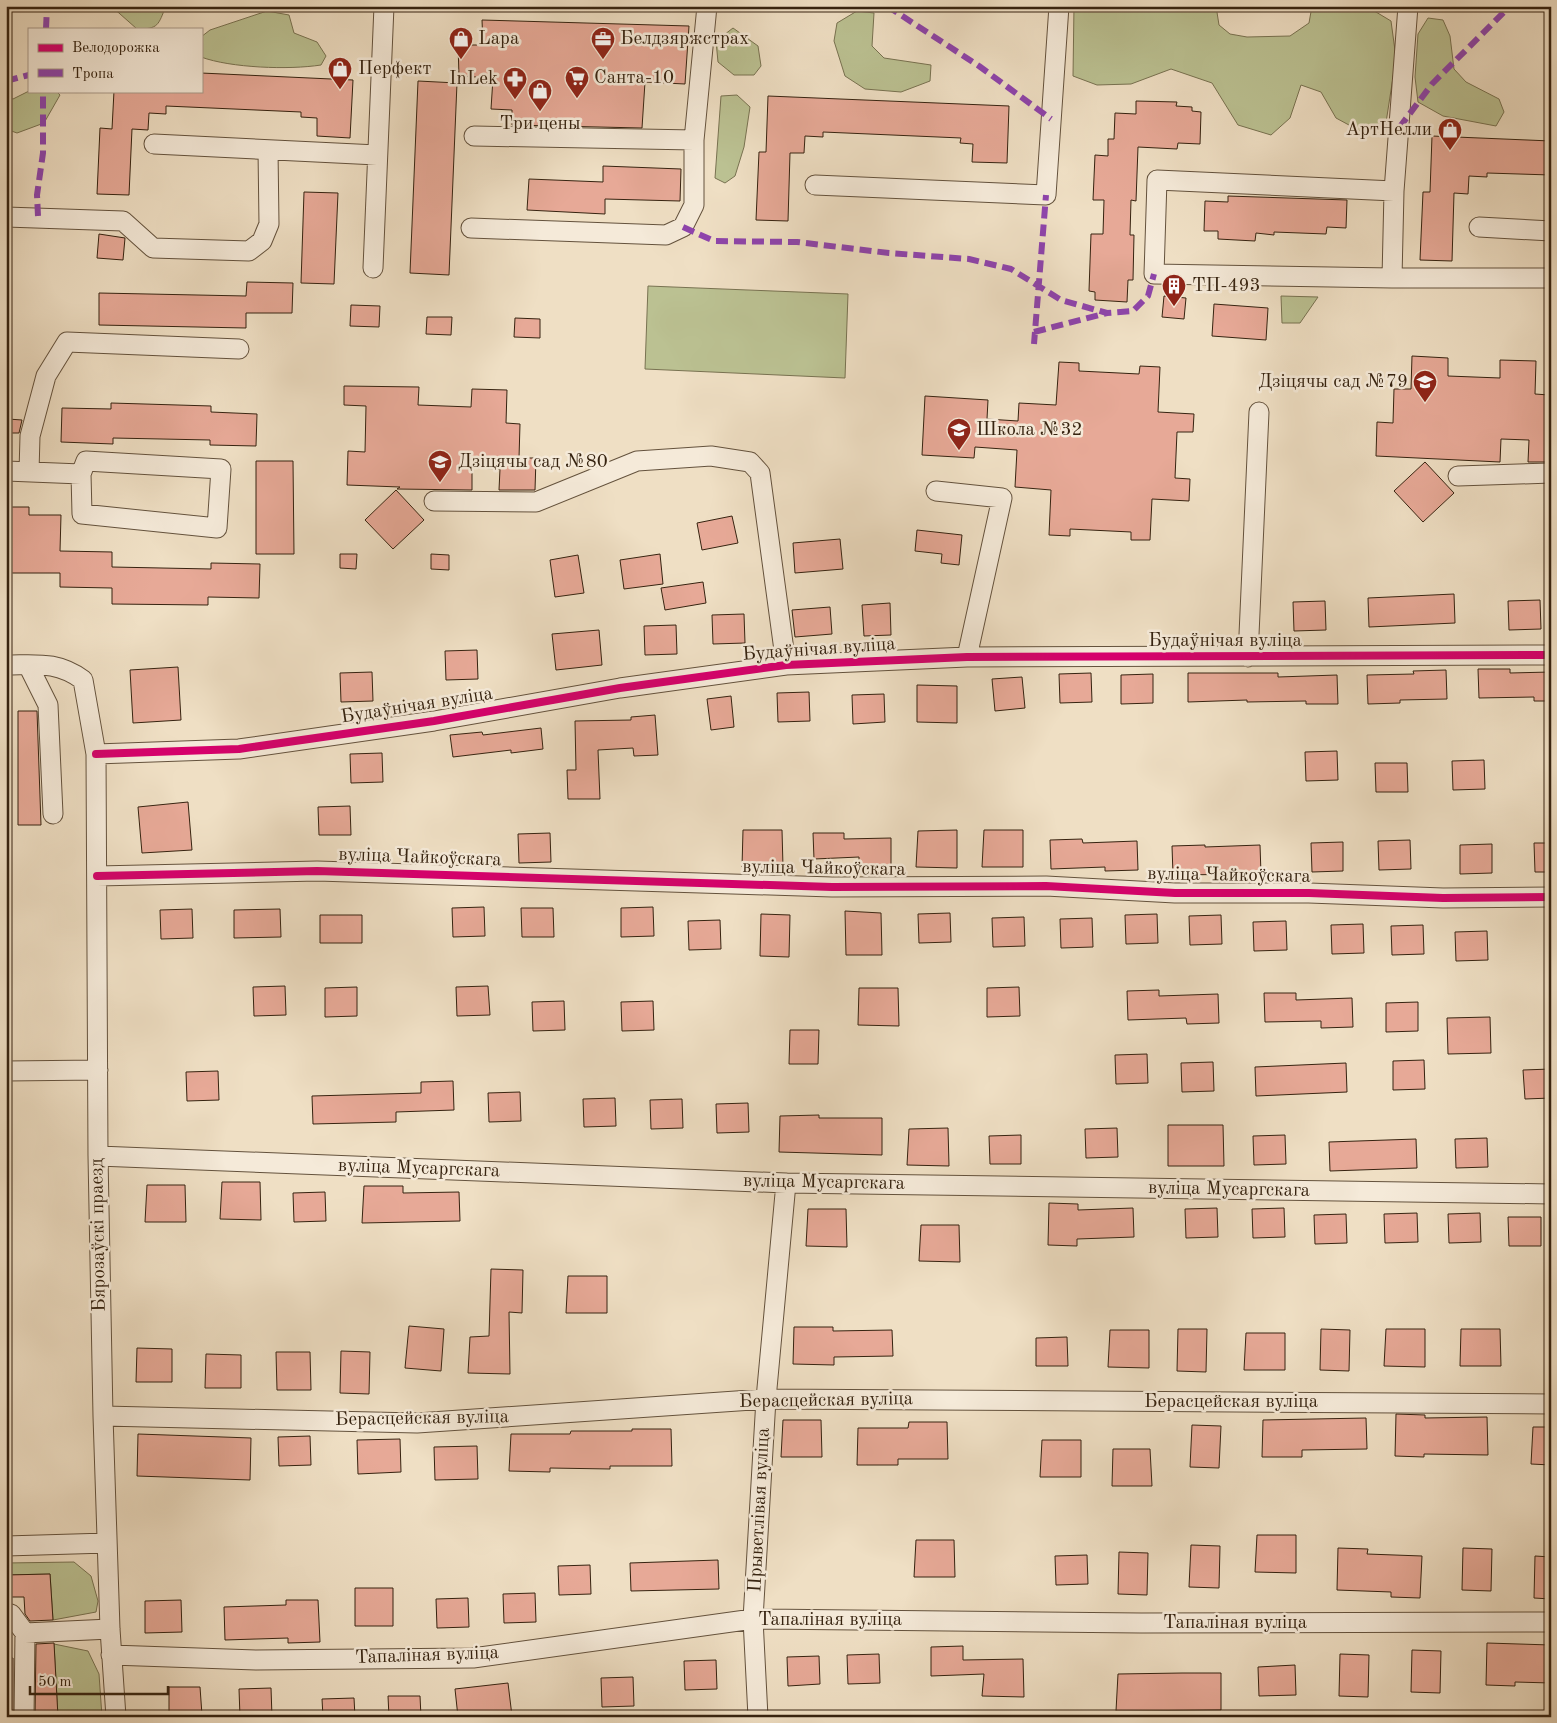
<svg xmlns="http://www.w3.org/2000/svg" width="1557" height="1723" font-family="'Old Standard TT',serif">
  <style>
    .green { fill: #bbc192; stroke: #787251 }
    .building { fill: #e7a997; stroke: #362310 }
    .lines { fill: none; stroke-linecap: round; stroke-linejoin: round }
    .minor-casing { stroke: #64523d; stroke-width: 21 }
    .minor { stroke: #f5ead9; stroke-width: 19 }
    .quiet { stroke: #8e44ad; stroke-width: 6; stroke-dasharray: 12 6; stroke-linecap: butt }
    .cycleway-casing { stroke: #f5ead9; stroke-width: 11 }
    .cycleway { stroke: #d6006c; stroke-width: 8 }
    .labels { text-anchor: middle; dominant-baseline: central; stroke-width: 5; stroke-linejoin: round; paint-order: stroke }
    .poi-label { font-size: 19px; fill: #362310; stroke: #f5ead9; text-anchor: start }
    .street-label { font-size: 19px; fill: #362310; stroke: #f5ead9 }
  </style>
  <rect width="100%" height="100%" fill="#efdfc4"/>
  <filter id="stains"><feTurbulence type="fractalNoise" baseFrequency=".004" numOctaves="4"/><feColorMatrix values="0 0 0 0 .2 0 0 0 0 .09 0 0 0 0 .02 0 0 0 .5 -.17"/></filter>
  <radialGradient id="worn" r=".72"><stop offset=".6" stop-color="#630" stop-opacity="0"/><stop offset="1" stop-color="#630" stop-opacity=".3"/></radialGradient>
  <path class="green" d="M111 6H166C158 25 159 29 137 29Z
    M1074 6H1216L1219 25 1230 34 1247 37 1290 36 1309 23 1312 6H1366L1391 21 1396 58 1385 129 1360 131 1336 118 1321 92 1301 85 1290 118 1271 135 1238 125 1212 83 1171 69 1131 84 1097 85 1073 76Z
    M267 11 289 15 294 33 317 42 326 56 321 65C289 70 231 68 201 57V37L210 30Z
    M857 11 874 13 872 46 884 58 931 65 930 81 901 92 865 89 845 76 834 41 837 23Z
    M1428 18 1443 20 1450 36 1454 69 1466 82 1499 99 1504 112 1496 126 1443 116 1418 102 1415 77 1418 34Z
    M733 28 758 46 761 66 754 75H734L718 62 716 41Z
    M29 91H56L60 95 44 123 17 133 6 129V97L13 99Z
    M737 95 750 107 744 147 735 176 725 183 715 178 721 96Z
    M648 286 848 294 845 378 645 369Z
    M1281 296 1318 297 1300 323H1282Z
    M74 1562 91 1576 98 1601 96 1612 53 1620 50 1574 6 1575V1563Z
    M54 1644 88 1651 99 1674 102 1717H58Z"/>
  <path class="building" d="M482 20 689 26 685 84 645 82 642 128 512 125V110L491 109 493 78 459 76 458 45H483Z
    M201 73 353 80 350 138 317 136V118L301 117V112L166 106V114L149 113 148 130 132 129 129 195 97 194 100 128 112 129 114 91H201Z
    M418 81 457 83 449 275 410 273Z
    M768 96 1009 106 1007 163 972 162 973 144 960 143 961 138 823 132V137L805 136 804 153H790L788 221 756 220 759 152H766Z
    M1136 101 1177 102 1176 106 1192 107V111L1201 112 1200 144 1178 143 1177 149 1138 147 1136 201 1131 200 1130 235H1134L1133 280H1128L1127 302 1095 300V292L1089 291 1091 234H1103L1104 200H1093L1095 155 1108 156V139H1114L1115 113 1136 114Z
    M1432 136 1551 141V175L1487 173V177L1469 176 1468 194 1454 193 1452 261 1420 260 1423 192H1430Z
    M603 166 681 169 680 201 605 199V214L527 210 529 179 603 182Z
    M304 192 338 193 334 284 301 283Z
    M1228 196 1347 200 1346 228 1327 227 1326 234 1274 232V235L1256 233 1255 241 1218 239V231H1204L1205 201 1228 202Z
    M99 234 125 238 123 260 97 258Z
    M247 282 293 283 292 313H246V328L99 325V293L246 296Z
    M1164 296 1186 298 1184 319 1162 317Z
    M1214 304 1268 308 1266 340 1212 336Z
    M351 305 380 306 379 327 350 326Z
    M427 317H452L451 335 426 334Z
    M515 318 540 319V338L514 337Z
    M1412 356 1448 358V376L1500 378V360L1536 361 1535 394 1549 395 1548 429H1551V462H1528L1529 440 1501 439 1500 462 1376 456 1377 422 1393 423 1394 389H1411Z
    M1059 362 1079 363V371L1139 374 1140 366 1160 367 1158 412 1194 414 1193 432H1177L1175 478 1190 479 1189 501 1152 499 1150 540H1131V532L1070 529V536L1049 535 1051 490 1015 487 1017 450 975 447 974 458 922 455 925 396 988 400 987 419 1018 421 1019 403 1056 405Z
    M344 386 419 387 418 405 471 407 472 389 507 390 506 423 520 424 519 458H536L535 490H499L500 469 472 468V490L397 489 400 487 347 485 348 451 365 452 366 406 344 405Z
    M111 403 211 406V412L257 414 256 446 210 445V440L113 438V444L61 442 62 408 111 409Z
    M8 419 22 420 19 433H7Z
    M256 461H293L294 554H256Z
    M1425 462 1454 493 1423 522 1394 491Z
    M396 490 424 520 393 549 365 520Z
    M7 507H29V515H61L60 551 112 552V567L211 569V563L260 564 259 598 208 597V605L112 604V588L60 587V573H7Z
    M732 516 738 543 702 550 697 523Z
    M917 530 962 535 959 565 941 563 942 554 915 551Z
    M840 539 843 569 795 573 793 543Z
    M340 554H357L356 569 340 568Z
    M431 554 449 555V570L431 569Z
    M660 554 663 584 624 589 620 560Z
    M578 555 584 593 555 597 550 560Z
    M703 582 706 603 665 610 661 588Z
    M1454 594 1455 623 1369 627 1368 598Z
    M1540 600 1541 629 1509 630 1508 601Z
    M1325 601 1326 630 1294 631 1293 602Z
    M890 603 891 635 864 636 862 605Z
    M830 607 832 634 795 637 792 610Z
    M744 614 745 643 713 644 712 615Z
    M676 625 677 654 645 655 644 626Z
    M599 630 602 665 556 670 552 634Z
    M477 650 478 679 446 680 445 651Z
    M178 667 181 720 133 723 130 670Z
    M1478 669H1510V673L1551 672V701H1534V697L1479 698Z
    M1446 670 1447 699 1400 700V703L1368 704 1367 675 1414 674 1413 671Z
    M372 672 373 701 341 702 340 673Z
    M1091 673 1092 702 1060 703 1059 674Z
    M1188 673H1278V677L1337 675 1338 704H1306V701L1247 702V700L1188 702Z
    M1153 674V703L1121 704V675Z
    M1022 677 1025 708 995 711 992 679Z
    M917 685 957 686V723L917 722Z
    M809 692 810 721 778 722 777 693Z
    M884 694 885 722 853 724 852 695Z
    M731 696 734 727 711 730 707 699Z
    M18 711H37L41 825H18Z
    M655 715 658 755 634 756 633 748 598 750 600 799H568L567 770H576L575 721 631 720V717Z
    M541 728 543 749 511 753V750L453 757 450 735 482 732 483 735Z
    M1337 751 1338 780 1306 781 1305 752Z
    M382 753 383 782 351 783 350 754Z
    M1484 760 1485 789 1453 790 1452 761Z
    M1375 763H1407L1408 792H1376Z
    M188 802 192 850 142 853 138 807Z
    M350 806 351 835H319L318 807Z
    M743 830H782L783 867H742Z
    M957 830V868L916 867 918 831Z
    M984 830H1023V867H982Z
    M550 833 551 862 519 863 518 834Z
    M813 833H844V839L891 838V867L859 868V857L814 859Z
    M1082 839 1083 843 1137 841 1138 870 1105 871V867L1051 869 1050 840Z
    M1410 840 1411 869 1379 870 1378 841Z
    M1343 842V871L1312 872 1311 843Z
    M1534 843H1551V872H1535Z
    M1492 844V873L1460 874V845Z
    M1205 845V847L1260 845 1261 874 1173 875 1172 846Z
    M484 907 485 936 453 937 452 908Z
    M653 907 654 936 621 937V908Z
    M521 908H553L554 937H522Z
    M192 909 193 938 161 939 160 910Z
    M280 909 281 937 234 938V910Z
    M845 911 881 913 882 955H846Z
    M950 913 951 942 919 943 918 914Z
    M761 914 790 915 789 957 760 956Z
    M1157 914 1158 943 1126 944 1125 915Z
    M320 915H362V943H320Z
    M1221 915 1222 944 1190 945 1189 916Z
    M1024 917 1025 946 993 947 992 918Z
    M1092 918 1093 947 1061 948 1060 919Z
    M720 920 721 949 689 950 688 921Z
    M1286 921 1287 950 1254 951 1253 922Z
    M1363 924 1364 953 1332 954 1331 925Z
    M1423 925 1424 954 1392 955 1391 926Z
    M1487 931 1488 960 1456 961 1455 932Z
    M285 986 286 1015 254 1016 253 987Z
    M488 986 490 1015 457 1016 456 987Z
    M357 987V1016L325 1017V988Z
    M1019 987 1020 1016 987 1017V988Z
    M859 988H898L899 1026 858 1025Z
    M1159 990V996L1218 994 1219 1023 1187 1024 1186 1018 1128 1020 1127 991Z
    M1264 993H1296V1000L1352 998 1353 1027 1321 1028V1021L1265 1022Z
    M564 1001 565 1030 533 1031 532 1002Z
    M653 1001 654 1030 622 1031 621 1002Z
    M1418 1002V1031L1386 1032V1003Z
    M1490 1017 1491 1053 1448 1054 1447 1018Z
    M790 1030H819L818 1064H789Z
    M1147 1054 1148 1083 1116 1084 1115 1055Z
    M1424 1060 1425 1089 1393 1090V1061Z
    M1213 1062 1214 1091 1182 1092 1181 1063Z
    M1346 1063 1347 1092 1256 1096 1255 1067Z
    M1551 1069V1098L1525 1099 1523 1070Z
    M218 1071 219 1100 187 1101 186 1072Z
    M453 1081 454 1110 396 1112V1122L313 1124 312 1096 421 1093V1082Z
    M520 1092 521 1121 489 1122 488 1093Z
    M615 1098 616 1126 584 1127 583 1099Z
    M682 1099 683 1128 651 1129 650 1100Z
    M748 1103 749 1132 717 1133 716 1104Z
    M819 1115V1118H882V1155L779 1152 780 1116Z
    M1168 1125H1223L1224 1166H1168Z
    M948 1128 949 1166 907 1165 909 1129Z
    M1117 1128 1118 1157 1086 1158 1085 1129Z
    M1021 1135V1164H990L989 1136Z
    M1285 1135 1286 1164 1254 1165 1253 1136Z
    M1487 1138 1488 1167 1456 1168 1455 1139Z
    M1416 1139 1417 1168 1330 1171 1329 1142Z
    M222 1182H260L261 1220 220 1219Z
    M147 1185H185L186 1222H145Z
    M364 1186H403V1193L459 1192 460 1221 362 1223Z
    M325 1192 326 1221 294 1222 293 1193Z
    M1049 1203 1078 1204V1210L1133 1208 1134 1237 1077 1239V1246L1048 1245Z
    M1217 1208 1218 1237 1186 1238 1185 1209Z
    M1284 1208 1285 1237 1253 1238 1252 1209Z
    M808 1209H846L847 1247 806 1246Z
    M1417 1213 1418 1242 1385 1243 1384 1214Z
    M1480 1213 1481 1242 1449 1243 1448 1214Z
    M1346 1214 1347 1243 1315 1244 1314 1215Z
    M1508 1217H1541V1246H1509Z
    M921 1225H959L960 1262 919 1261Z
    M491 1269 523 1270 522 1313 509 1312 510 1374 468 1373 470 1337 489 1336Z
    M568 1276H607V1313H566Z
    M409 1326 444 1329 441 1371 405 1368Z
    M794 1327H833V1331L892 1330 893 1356 834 1357V1365L793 1364Z
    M1178 1329H1207L1206 1372 1177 1371Z
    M1321 1329 1350 1330 1349 1371 1320 1370Z
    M1386 1329H1425V1367L1384 1366Z
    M1461 1329H1500L1501 1366H1460Z
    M1110 1330H1149V1368L1108 1367Z
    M1246 1333H1285V1370H1244Z
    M1067 1337 1068 1366H1036V1338Z
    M137 1348 172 1349V1382H136Z
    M341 1351 370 1352 369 1394 340 1393Z
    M276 1352H310L311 1390H277Z
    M206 1354 241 1355V1388H205Z
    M1396 1414 1425 1415V1418L1487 1417 1488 1455 1424 1454V1457L1395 1456Z
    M1366 1418 1367 1449 1302 1450V1457H1262L1263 1420Z
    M783 1420H821L822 1457H781Z
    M909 1422H947L948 1459H898V1465H857L858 1428H908Z
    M1192 1425 1221 1426 1219 1468 1190 1467Z
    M1533 1427H1551V1465L1531 1464Z
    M632 1429H671L672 1466H610V1469L550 1468V1472L509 1471 511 1434H570L571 1431H632Z
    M138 1434 251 1438 250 1480 137 1476Z
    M310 1436 311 1465 279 1466 278 1437Z
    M400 1439 401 1472 358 1474 357 1440Z
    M1042 1440H1081V1477H1040Z
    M477 1446 478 1479 435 1480 434 1447Z
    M1113 1449H1150L1152 1486H1112Z
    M1257 1535H1296V1573L1255 1572Z
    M916 1540H954L955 1577H914Z
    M1191 1545 1220 1546 1219 1588 1189 1587Z
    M1338 1548 1368 1549 1367 1554 1422 1556 1420 1598 1391 1597V1592L1337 1590Z
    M1463 1548 1492 1549 1491 1591 1462 1590Z
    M1119 1552 1148 1553 1147 1595 1118 1594Z
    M1087 1555 1088 1584 1056 1585 1055 1556Z
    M1535 1556 1551 1557V1599L1534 1598Z
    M718 1560 719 1589 631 1591 630 1563Z
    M590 1565 591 1594 559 1595 558 1566Z
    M50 1574 53 1620 30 1621 25 1614 24 1597H6V1575Z
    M355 1588H393V1626H355Z
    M535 1593 536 1622 504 1623 503 1594Z
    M468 1598 469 1627 437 1628 436 1599Z
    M181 1600 182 1632 145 1633V1601Z
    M286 1600H318L320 1642 288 1643V1638L225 1640 224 1607 286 1605Z
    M54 1643 58 1717H35L36 1644Z
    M1487 1643 1551 1645V1683L1515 1682V1686L1486 1685Z
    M963 1646V1660L1023 1659 1024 1697 982 1696 984 1674 931 1676V1647Z
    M1412 1650 1441 1651 1440 1693 1411 1692Z
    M879 1654 880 1683 848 1684 847 1655Z
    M1340 1654 1369 1655 1368 1697 1339 1696Z
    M819 1656 820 1684 788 1686 787 1657Z
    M6 1658H13V1717H6Z
    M716 1660 717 1689 685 1690 684 1661Z
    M1295 1665 1296 1695 1259 1696 1258 1667Z
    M1182 1673H1221V1710L1116 1711 1118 1674Z
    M633 1677 634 1706 602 1707 601 1678Z
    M508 1683 512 1716 458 1717 455 1689Z
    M169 1687H200L202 1715 169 1716Z
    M271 1688 272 1717H240L239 1689Z
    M388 1696H420L421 1717H389Z
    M354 1698 355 1717H323L322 1699Z"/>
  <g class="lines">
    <defs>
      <path id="minor" d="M474 136 694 140
        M154 144 377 155
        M815 185 1046 195 1059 6
        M1394 191 1157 180 1154 274 1392 278 1394 191 1408 6
        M6 217 123 221 153 248 249 251 262 241 269 224 268 150
        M1479 227 1551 231
        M471 228 666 235 683 227 694 205V140L707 6
        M373 268 384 6
        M1392 278H1551
        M86 461 221 469 217 528 82 514 81 474Z
        M6 471 81 474
        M29 472 30 436 46 376 67 342 239 349
        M1458 476 1551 473
        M936 491 1002 498 967 657
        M434 501 536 502 637 461 711 456 750 462 760 473 786 665
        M1248 657 1259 412
        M6 665C37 665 57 661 83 680L96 754 98 1156 103 1416 110 1629 116 1717
        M28 665 48 705 53 814
        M96 754 239 749 434 721 620 688 786 665 967 657 1551 655
        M97 876 317 871 832 887 1046 886 1175 893H1309L1443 898 1551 897
        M6 1071 98 1070
        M98 1156 786 1183 1551 1194
        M103 1416 417 1423 766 1399 1551 1404
        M6 1546 107 1543
        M6 1613 11 1614 25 1633 110 1629
        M111 1655 256 1660 473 1658 753 1619 1141 1623 1551 1622
        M24 1717 25 1633
        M758 1717 753 1619 766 1399 786 1183"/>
    </defs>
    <use href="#minor" class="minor-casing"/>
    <use href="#minor" class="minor"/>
    <path class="quiet" d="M887 6 979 66 1051 119
      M46 29 47 6
      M6 81 29 75
      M1399 128 1432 84 1510 6
      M38 216 37 195 43 153V91
      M683 227 714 241 797 242 889 253 969 259 1011 269 1061 300 1107 313 1133 311 1148 296 1154 274
      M1034 332 1107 313
      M1034 344 1046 195"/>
    <defs>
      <path id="cycleway" d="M96 754 239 749 434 721 620 688 786 665 967 657 1551 655
        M97 876 317 871 832 887 1046 886 1175 893H1309L1443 898 1551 897"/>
    </defs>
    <use href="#cycleway" class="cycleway-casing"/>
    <use href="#cycleway" class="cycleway"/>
  </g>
  <defs>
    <symbol id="shop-pin" viewBox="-11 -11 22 30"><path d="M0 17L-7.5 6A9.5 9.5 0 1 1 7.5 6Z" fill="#8f2418" stroke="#f5ead9"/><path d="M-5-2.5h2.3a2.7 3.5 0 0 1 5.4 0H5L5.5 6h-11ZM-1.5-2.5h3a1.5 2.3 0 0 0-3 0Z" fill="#fff"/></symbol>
    <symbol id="office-pin" viewBox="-11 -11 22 30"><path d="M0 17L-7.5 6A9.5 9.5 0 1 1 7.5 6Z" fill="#8f2418" stroke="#f5ead9"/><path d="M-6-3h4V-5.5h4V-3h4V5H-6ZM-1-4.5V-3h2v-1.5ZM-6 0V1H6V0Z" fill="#fff"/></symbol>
    <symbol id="supermarket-pin" viewBox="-11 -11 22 30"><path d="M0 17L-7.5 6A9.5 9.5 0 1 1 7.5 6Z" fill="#8f2418" stroke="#f5ead9"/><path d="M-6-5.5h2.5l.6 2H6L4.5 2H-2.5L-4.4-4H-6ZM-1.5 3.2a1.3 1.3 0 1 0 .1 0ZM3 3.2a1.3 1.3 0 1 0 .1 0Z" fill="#fff"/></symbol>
    <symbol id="pharmacy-pin" viewBox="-11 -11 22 30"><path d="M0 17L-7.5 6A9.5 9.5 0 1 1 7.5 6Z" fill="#8f2418" stroke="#f5ead9"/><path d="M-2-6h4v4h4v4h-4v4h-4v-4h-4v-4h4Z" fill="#fff"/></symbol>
    <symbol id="building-pin" viewBox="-11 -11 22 30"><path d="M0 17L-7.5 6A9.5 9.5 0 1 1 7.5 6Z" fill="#8f2418" stroke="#f5ead9"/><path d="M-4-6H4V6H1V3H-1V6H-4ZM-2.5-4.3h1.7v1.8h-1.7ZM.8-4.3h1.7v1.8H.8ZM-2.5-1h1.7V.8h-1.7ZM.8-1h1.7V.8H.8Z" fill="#fff"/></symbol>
    <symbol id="school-pin" viewBox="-11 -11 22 30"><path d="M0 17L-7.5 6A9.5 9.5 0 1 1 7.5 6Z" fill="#8f2418" stroke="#f5ead9"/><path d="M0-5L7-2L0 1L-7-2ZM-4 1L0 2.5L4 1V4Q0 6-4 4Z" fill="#fff"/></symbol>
  </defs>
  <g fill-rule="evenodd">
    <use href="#shop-pin" x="447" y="25" width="28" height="38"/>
    <use href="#office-pin" x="589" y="25" width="28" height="38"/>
    <use href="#shop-pin" x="326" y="55" width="28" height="38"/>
    <use href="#supermarket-pin" x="563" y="64" width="28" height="38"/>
    <use href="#pharmacy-pin" x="501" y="65" width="28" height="38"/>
    <use href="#shop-pin" x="526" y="77" width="28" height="38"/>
    <use href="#shop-pin" x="1436" y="116" width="28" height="38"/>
    <use href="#building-pin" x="1160" y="272" width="28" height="38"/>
    <use href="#school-pin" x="1411" y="368" width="28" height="38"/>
    <use href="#school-pin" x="945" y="416" width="28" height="38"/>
    <use href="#school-pin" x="426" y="448" width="28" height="38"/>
  </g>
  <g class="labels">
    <g class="poi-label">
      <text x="478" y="39">Lapa</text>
      <text x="620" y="39">Белдзяржстрах</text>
      <text x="358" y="69">Перфект</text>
      <text x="594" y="78">Санта-10</text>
      <text x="498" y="79" text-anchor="end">InLek</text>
      <text x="540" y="124" text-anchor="middle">Три цены</text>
      <text x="1432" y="130" text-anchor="end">АртНелли</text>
      <text x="1192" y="286">ТП-493</text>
      <text x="1408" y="382" text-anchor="end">Дзіцячы сад №79</text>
      <text x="976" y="430">Школа №32</text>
      <text x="458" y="462">Дзіцячы сад №80</text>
    </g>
    <g class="street-label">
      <text x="1225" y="641">Будаўнічая вуліца</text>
      <text transform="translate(819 650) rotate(-4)">Будаўнічая вуліца</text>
      <text transform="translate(417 706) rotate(-9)">Будаўнічая вуліца</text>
      <text transform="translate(420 858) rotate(2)">вуліца Чайкоўскага</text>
      <text transform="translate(824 869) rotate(1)">вуліца Чайкоўскага</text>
      <text transform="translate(1229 876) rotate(1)">вуліца Чайкоўскага</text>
      <text transform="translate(419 1169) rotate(2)">вуліца Мусаргскага</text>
      <text transform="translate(824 1183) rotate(1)">вуліца Мусаргскага</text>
      <text transform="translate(1229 1190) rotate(1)">вуліца Мусаргскага</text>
      <text transform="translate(99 1235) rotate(-91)">Бярозаўскі праезд</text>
      <text transform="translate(826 1401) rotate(-1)">Берасцейская вуліца</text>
      <text x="1231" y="1402">Берасцейская вуліца</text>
      <text transform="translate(422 1419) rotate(-1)">Берасцейская вуліца</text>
      <text transform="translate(760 1510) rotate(-87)">Прыветлівая вуліца</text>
      <text x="830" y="1620">Тапаліная вуліца</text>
      <text x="1235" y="1623">Тапаліная вуліца</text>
      <text transform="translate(427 1656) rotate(-2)">Тапаліная вуліца</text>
    </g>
  </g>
  <rect width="1557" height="1723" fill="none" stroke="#efdfc4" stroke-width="25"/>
  <rect x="8" y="8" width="1542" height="1708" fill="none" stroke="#362310" stroke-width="2.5"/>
  <rect x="12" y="12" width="1532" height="1698" fill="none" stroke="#362310"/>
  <rect x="28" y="28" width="175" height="65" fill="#f5ead9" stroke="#a99a89"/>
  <rect x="38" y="44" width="25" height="8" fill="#d6006c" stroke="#a99a89"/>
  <text x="72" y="52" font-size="15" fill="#362310">Велодорожка</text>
  <rect x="38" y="69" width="25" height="8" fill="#8e44ad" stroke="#a99a89"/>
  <text x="72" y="78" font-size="15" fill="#362310">Тропа</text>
  <path d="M30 1686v8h138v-8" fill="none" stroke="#362310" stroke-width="2.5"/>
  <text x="38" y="1686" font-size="15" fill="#362310" stroke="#f5ead9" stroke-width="4" paint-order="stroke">50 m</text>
  <rect width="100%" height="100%" filter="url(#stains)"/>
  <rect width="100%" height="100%" fill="url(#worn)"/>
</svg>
